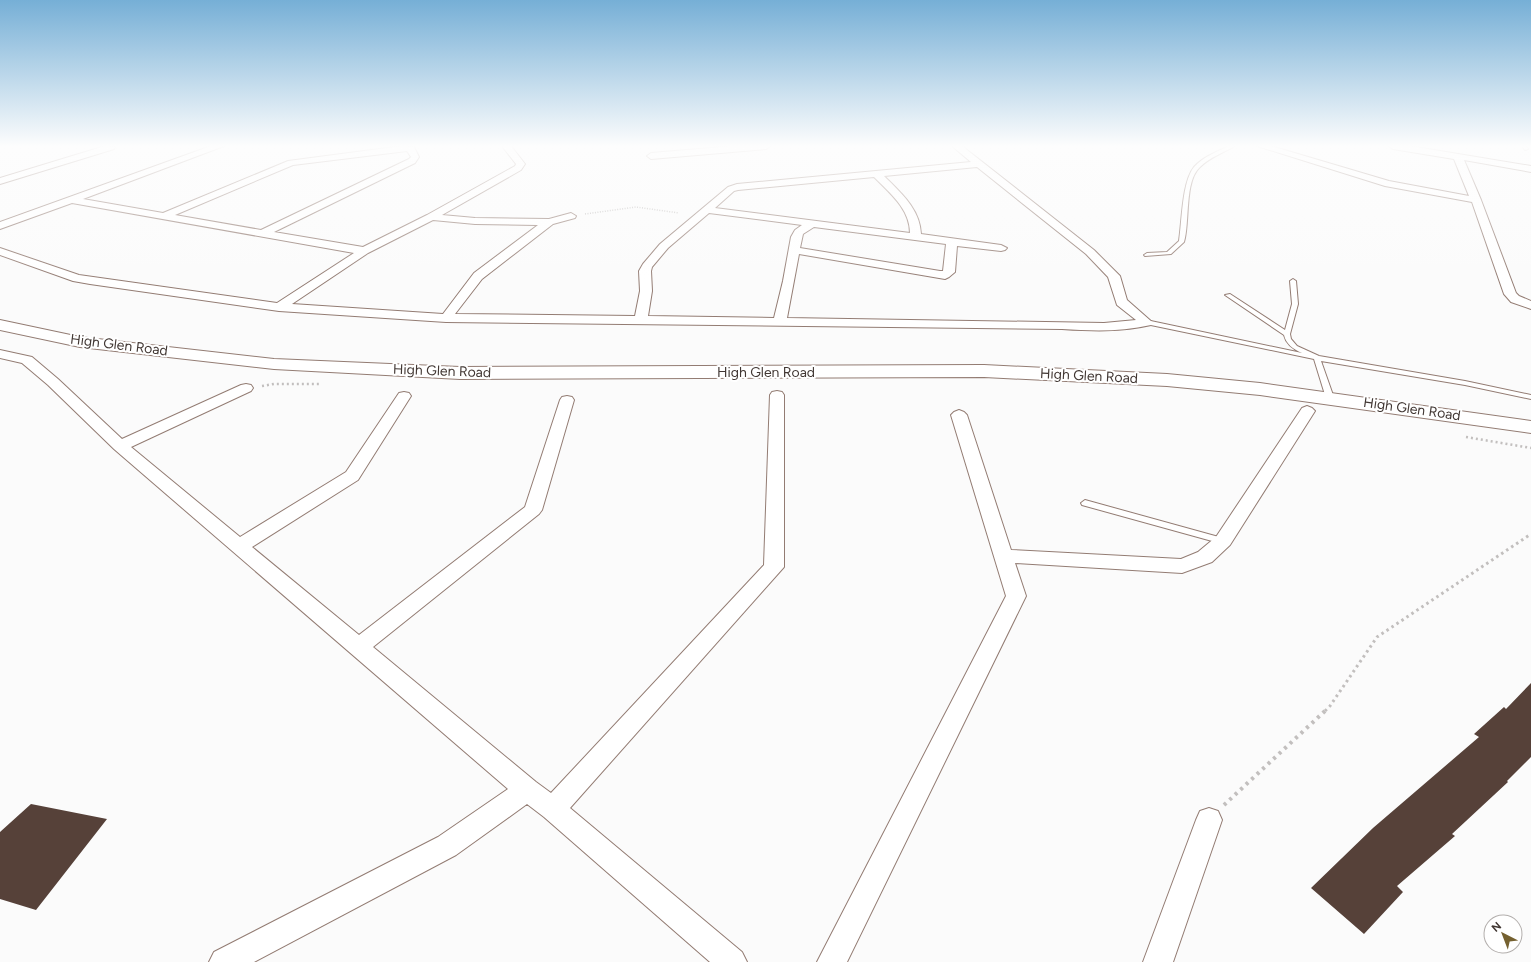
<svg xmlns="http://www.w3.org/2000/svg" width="1531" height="962" font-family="Figtree,sans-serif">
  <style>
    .building { fill: #564139 }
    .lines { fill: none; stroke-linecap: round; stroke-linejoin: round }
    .service-casing { stroke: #937c73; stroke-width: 2 }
    .minor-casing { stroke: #937c73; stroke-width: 2 }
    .primary-casing { stroke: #937c73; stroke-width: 2 }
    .path-far3 { stroke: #c2bfbe; stroke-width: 1.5; stroke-dasharray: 1 1.5; stroke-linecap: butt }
    .path-far2 { stroke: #c2bfbe; stroke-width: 2.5; stroke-dasharray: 2 3; stroke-linecap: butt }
    .path-far1 { stroke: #c2bfbe; stroke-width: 3; stroke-dasharray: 2.5 3.5; stroke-linecap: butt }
    .path { stroke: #c2bfbe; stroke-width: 4; stroke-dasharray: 3 4.5; stroke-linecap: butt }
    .service { fill: #fff; fill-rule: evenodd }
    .minor { fill: #fff; fill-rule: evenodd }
    .primary { fill: #fff; fill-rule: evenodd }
    .labels { text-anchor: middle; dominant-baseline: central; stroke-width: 4; stroke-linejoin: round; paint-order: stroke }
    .street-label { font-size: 14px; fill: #413733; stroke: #fff }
  </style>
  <rect width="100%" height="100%" fill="#fbfbfb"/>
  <path class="building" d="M1531 683V757L1507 781 1508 782 1452 834 1455 836 1397 886 1403 892 1364 934 1311 888 1373 828 1479 737 1474 734 1504 707 1506 709Z
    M31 804 107 819 36 910 0 899V832Z"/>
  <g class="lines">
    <defs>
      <path id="service" d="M1229 146H1235C1223 153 1210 157 1200 167 1184 181 1190 223 1184 242L1171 254 1145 256 1144 255 1147 253 1167 252 1179 241C1182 221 1182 182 1194 167 1203 157 1218 151 1229 146Z
        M1522 146H1526L1528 149 1525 150Z
        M1293 279 1296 281 1298 304 1290 334 1291 339 1297 346 1319 356 1465 381 1531 395V399L1465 385 1321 361 1334 398 1330 400 1326 398 1314 359 1146 324 1143 322 1146 320 1302 353C1293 349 1286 344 1284 335L1225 295 1230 294 1285 330 1292 304 1290 281Z
        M1085 500 1226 539 1227 541 1226 543 1223 544 1082 505 1081 503Z"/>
      <path id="minor" d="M105 146 115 147 114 149 0 184V178Z
        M211 146H224L83 199 163 213 288 161 402 146 414 147 419 157 415 163 274 232 363 247 427 215 515 166 516 164 502 146H511L525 164 521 170 442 215 475 218 549 219 571 213 576 216 575 218 553 224 482 279 455 314 635 316 640 291 639 271 643 264 660 244 728 187 737 184 971 162 952 146H962L1094 250 1120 276 1127 300 1152 322 1151 325C1121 332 1092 331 1062 329L446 322 279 311 90 284 73 281 0 255V248L79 275 277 303 354 253 72 203 0 229V222ZM407 151 411 157 409 159 261 230 175 215 293 165ZM977 167 1086 254 1108 277 1117 305 1136 320 1104 323 787 318 799 254 945 279 949 277 955 272 957 246 1001 251 1005 250 1007 248 1001 245 921 234C920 209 901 193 884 176ZM874 177C890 193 910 209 910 233L715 208 734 191 738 190ZM709 213 802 225 795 230 791 237 783 281 774 318 648 316 652 291 651 271 652 267 668 248ZM433 220 475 224 538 225 474 273 443 314 292 304 368 253ZM814 227 946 244 943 271H940L800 248 803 234Z
        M734 146H770L766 149 651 159 647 156 651 153Z
        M1257 146H1271L1389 181 1469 196 1454 159 1393 149 1389 146H1410L1531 166V172L1464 160 1481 200 1516 293 1519 296 1531 301V309L1511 302 1504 294 1472 202 1385 186Z
        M0 350 32 357 58 379 122 439 241 385 246 384 251 385 253 388 251 391 131 447 240 537 346 472 399 393 404 392 409 393 411 396 358 480 252 547 359 635 525 507 560 400 562 397 567 396 572 397 574 400 542 510 539 514 373 647 536 782 551 793 764 565 770 395 772 392 777 391 782 392 784 395V567L570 808 742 952 747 962H710L544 817 527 804 456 855 254 962H209L214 952 438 837 508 789 114 449 48 385 22 363 0 358Z
        M1307 406 1312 408 1315 411 1230 545 1212 562 1182 573 1015 563 1026 596 847 962H817L1006 596 951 415 954 412 959 410 964 412 967 415 1011 550 1181 559 1198 552 1216 537 1302 408Z
        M1209 808 1218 811 1222 820 1173 962H1143L1196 820 1200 811Z"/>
      <path id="primary" d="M0 320 80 337 274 359 460 367 984 365 1167 374 1260 383 1531 421V433L1260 395 1167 386 984 377 460 379 274 369 80 347 0 330Z"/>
    </defs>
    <use href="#service" class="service-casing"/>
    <use href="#minor" class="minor-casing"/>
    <use href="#primary" class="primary-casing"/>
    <path class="path-far3" d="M585 214 636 207 679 213"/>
    <path class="path-far2" d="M262 386 274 384H319
      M1466 437 1531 448"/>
    <path class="path-far1" d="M1325 711 1330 706 1377 637 1531 534"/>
    <path class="path" d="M1224 805 1326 710"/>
    <use href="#service" class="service"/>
    <use href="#minor" class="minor"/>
    <use href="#primary" class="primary"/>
  </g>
  <linearGradient id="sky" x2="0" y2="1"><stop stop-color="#76afd6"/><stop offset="0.52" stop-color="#fdfdfd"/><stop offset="1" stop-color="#fdfdfd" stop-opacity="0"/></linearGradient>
  <rect width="1531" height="281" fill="url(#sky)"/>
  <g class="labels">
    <g class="street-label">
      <text transform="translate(119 345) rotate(7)">High Glen Road</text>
      <text transform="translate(442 371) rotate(2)">High Glen Road</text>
      <text x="766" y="372">High Glen Road</text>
      <text transform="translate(1089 376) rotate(3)">High Glen Road</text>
      <text transform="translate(1412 409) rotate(8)">High Glen Road</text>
    </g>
  </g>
  <g transform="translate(1503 934) rotate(318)"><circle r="19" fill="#ffffff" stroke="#b3afad"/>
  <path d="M0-3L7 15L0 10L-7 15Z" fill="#756130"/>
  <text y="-6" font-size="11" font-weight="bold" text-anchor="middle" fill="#413733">N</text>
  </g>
</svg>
